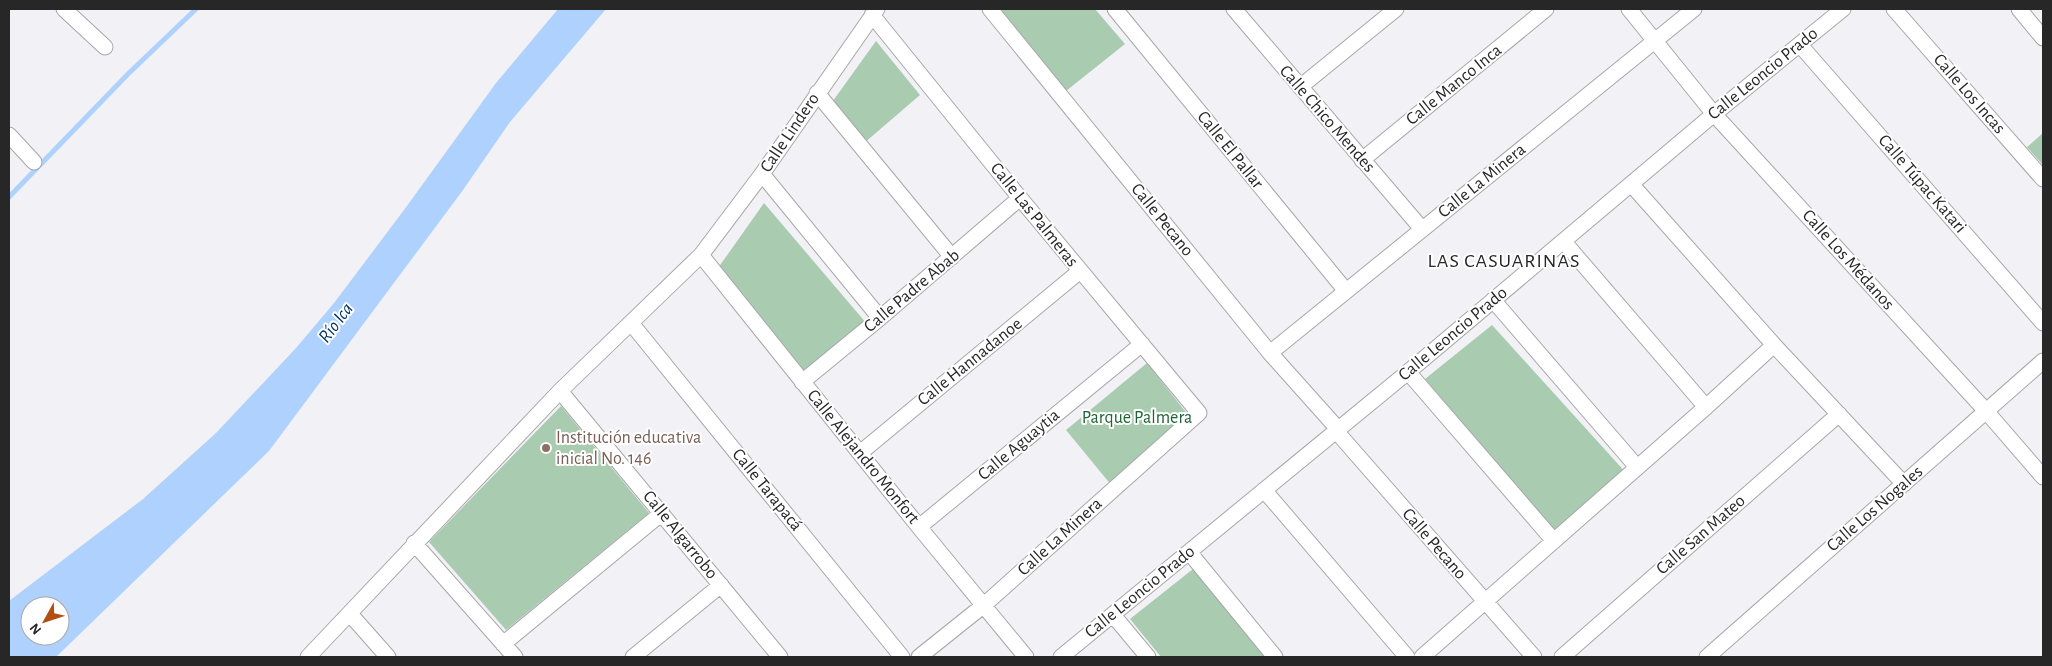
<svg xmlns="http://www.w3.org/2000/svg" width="2052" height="666" font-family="'Alegreya Sans',sans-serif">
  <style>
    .green { fill: #a9cbb0 }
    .water { fill: #aed1fd; fill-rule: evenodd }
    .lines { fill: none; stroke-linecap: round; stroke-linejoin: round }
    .stream { stroke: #aed1fd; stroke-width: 5 }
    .street-casing { stroke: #a7a7aa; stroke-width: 17 }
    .street { stroke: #fff; stroke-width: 15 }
    .education-dot { fill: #8d6e63; stroke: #fff; stroke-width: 2 }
    .labels { text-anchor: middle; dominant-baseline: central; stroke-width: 4; stroke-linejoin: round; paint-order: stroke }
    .street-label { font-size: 18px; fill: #272728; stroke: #fff }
    .park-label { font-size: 18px; fill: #1e6436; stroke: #fff }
    .education-label { font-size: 18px; fill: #785e54; stroke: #fff; text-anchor: start }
    .water-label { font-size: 19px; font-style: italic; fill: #013366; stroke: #fff }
    .quarter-label { font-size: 20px; letter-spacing: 1px; fill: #272728; stroke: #fff }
  </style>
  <rect width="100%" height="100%" fill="#f2f2f6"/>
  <path class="green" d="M996 9H1095L1125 44 1066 91Z
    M876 41 920 95 863 144 830 105Z
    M2043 133V165L2027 147Z
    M764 203 867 324 804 376 716 271Z
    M1492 325 1628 475 1557 536 1425 379Z
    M1147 363 1192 420 1112 486 1066 430Z
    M561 406 649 513 506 630 429 542Z
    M1193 569 1266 657H1161L1130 619Z"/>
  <path class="water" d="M558 9H606L510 122 463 190 269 451 56 657H9V601L143 499 216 433 296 348 334 303 404 210 496 83ZM30 606H60V636H30Z"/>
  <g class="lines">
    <path class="stream" d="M9 197 128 74 196 9"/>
    <defs>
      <path id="street" d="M64 9 105 47
        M990 9 1270 353 1338 429
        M1115 9 1346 291
        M1234 9 1422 229
        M1629 9 1714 114 1986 411 2043 477
        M1894 9 2043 179
        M2019 9 2043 38
        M872 15 1020 198 1199 413 984 605 919 657
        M1800 45 2043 323
        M1300 87 1396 9
        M817 93 952 257
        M9 135 34 162
        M1362 160 1546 9
        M762 174 880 318
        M1631 184 1774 345 1904 484
        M1564 242 1706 407
        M701 255 919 527 1026 657
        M1493 300 1637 467
        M631 323 902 657
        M1270 353 1694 9
        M1408 372 1554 541
        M802 382 880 318 1020 198
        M560 391 780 657
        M1336 431 1534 657
        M860 453 1080 271
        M1264 490 1407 657
        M919 527 1142 344
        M414 543 515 657
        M1189 552 1275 657
        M350 614 388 657
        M1113 615 1148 657
        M503 644 662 513
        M308 657 560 391 701 255 762 174 877 9
        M633 657 721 585
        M1061 657 1408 372 1714 114 1843 9
        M1422 657 1706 407 1774 345
        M1562 657 1839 414
        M1707 657 2043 361"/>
    </defs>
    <use href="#street" class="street-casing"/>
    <use href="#street" class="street"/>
  </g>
  <circle class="education-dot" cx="546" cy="448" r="5"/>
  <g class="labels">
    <g class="street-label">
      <text transform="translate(1763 74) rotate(-39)">Calle Leoncio Prado</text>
      <text transform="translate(1454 85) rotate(-39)">Calle Manco Inca</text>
      <text transform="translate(1969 94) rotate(49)">Calle Los Incas</text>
      <text transform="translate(1327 119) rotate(49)">Calle Chico Mendes</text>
      <text transform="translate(790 133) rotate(-56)">Calle Lindero</text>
      <text transform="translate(1230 150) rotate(51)">Calle El Pallar</text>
      <text transform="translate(1482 181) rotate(-39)">Calle La Minera</text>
      <text transform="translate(1922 184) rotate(49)">Calle Túpac Katari</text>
      <text transform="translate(1034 215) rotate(51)">Calle Las Palmeras</text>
      <text transform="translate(1162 220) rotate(51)">Calle Pecano</text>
      <text transform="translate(1848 260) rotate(48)">Calle Los Médanos</text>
      <text transform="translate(912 291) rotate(-40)">Calle Padre Abab</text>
      <text transform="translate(1453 334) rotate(-40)">Calle Leoncio Prado</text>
      <text transform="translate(970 362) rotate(-39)">Calle Hannadanoe</text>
      <text transform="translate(1019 445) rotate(-40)">Calle Aguaytia</text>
      <text transform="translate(863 457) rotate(51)">Calle Alejandro Monfort</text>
      <text transform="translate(767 490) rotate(51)">Calle Tarapacá</text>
      <text transform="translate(1875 509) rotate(-41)">Calle Los Nogales</text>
      <text transform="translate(680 535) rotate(51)">Calle Algarrobo</text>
      <text transform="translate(1701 535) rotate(-41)">Calle San Mateo</text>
      <text transform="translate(1060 537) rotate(-42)">Calle La Minera</text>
      <text transform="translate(1434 544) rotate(49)">Calle Pecano</text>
      <text transform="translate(1140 592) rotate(-39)">Calle Leoncio Prado</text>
    </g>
    <g class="park-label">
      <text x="1137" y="418">Parque Palmera</text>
    </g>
    <g class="education-label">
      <text x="556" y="438">Institución educativa<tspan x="556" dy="21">inicial No. 146</tspan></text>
    </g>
    <g class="water-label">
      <text transform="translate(336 323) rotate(-53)">Río Ica</text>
    </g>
    <g class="quarter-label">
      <text x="1504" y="261">LAS CASUARINAS</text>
    </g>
  </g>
  <rect width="2052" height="666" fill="none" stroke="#272728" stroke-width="20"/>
  <g transform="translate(45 621) rotate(230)"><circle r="24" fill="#ffffff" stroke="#a9a9a9"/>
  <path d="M0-4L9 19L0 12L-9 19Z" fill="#b14f13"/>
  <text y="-8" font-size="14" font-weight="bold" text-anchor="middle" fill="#272728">N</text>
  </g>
</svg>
